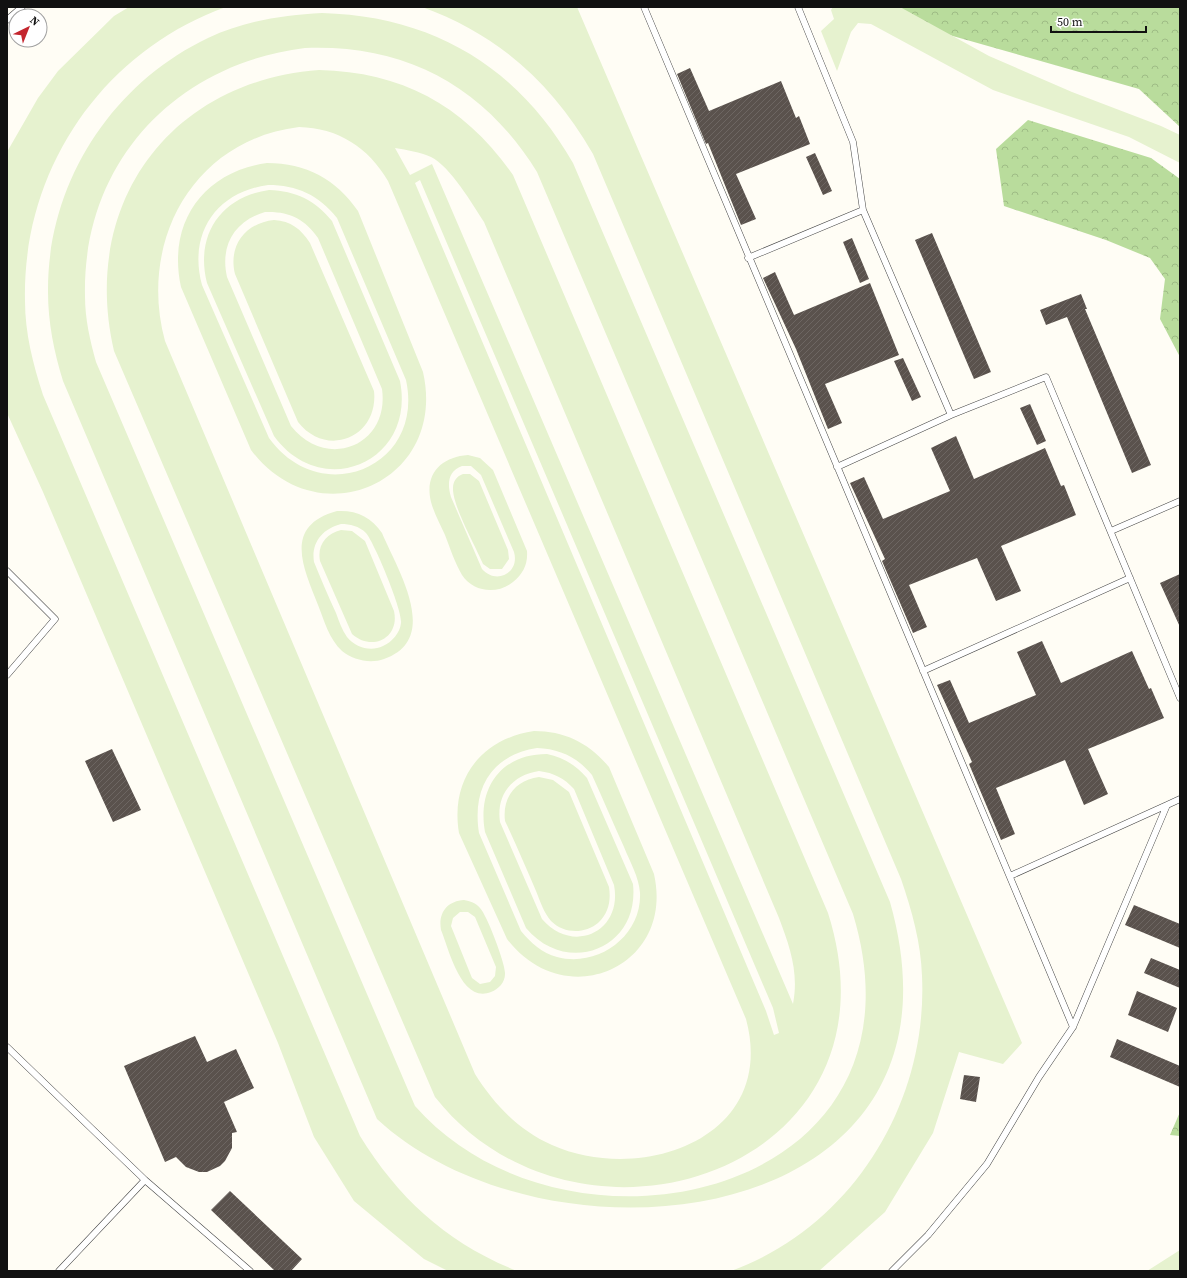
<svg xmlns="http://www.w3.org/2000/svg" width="1187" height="1278" font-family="'Source Serif 4',serif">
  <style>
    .forest { fill: url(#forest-crowns) }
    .pitch { fill: #e6f2cf; fill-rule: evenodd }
    .building { fill: url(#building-hatch) }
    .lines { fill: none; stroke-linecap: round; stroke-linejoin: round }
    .service-casing { stroke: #444; stroke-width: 7 }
    .service { stroke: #fff; stroke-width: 6 }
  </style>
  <defs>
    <pattern id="forest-crowns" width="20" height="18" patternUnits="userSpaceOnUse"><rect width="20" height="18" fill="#b9dc9c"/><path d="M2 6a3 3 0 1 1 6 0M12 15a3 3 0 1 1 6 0" fill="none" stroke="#9ebc85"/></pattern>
    <pattern id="building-hatch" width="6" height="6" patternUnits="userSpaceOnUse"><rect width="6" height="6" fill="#5a524d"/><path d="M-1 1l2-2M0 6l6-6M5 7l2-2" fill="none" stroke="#6d6662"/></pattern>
  </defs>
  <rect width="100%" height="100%" fill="#fffdf5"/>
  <path class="forest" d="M862 7H1180V127L1139 89 928 29Z
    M1028 120 1151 158 1180 179V357L1160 319 1165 279 1150 258 1106 240 1004 206 996 149Z
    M1180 1112V1136L1170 1135Z"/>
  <path class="pitch" d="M129 7H226C103 51 22 169 25 301 25 333 33 364 43 395L360 1136C399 1199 447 1243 517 1271H448L424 1259 354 1201 314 1137 278 1043 43 492 7 413V152L38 98 58 71 114 16Z
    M422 7H577L1022 1043 1003 1064 959 1052 933 1133 885 1212 819 1271H731C852 1227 928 1103 922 976 921 943 912 911 901 879L593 154C552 83 499 35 422 7Z
    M833 7H900L989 56 1072 92 1161 126 1180 135V163L1129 137 993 90 871 24 858 23 851 32 837 71 821 31 834 19 831 10Z
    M322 13C433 16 518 67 573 163L890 902C984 1233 549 1278 377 1119L63 381C54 352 48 322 48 292 47 184 111 84 208 38 244 21 283 15 322 13ZM305 48C405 44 484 86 537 172L853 914C939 1199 566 1278 415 1106L96 362C90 340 85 319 85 296 82 163 175 64 305 48Z
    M319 70C403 72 465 106 513 175L828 913C910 1171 578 1278 435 1097L114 351C80 205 169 81 319 70ZM299 127C338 128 368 147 388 181L746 1019C778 1138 642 1185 552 1145 518 1130 494 1104 475 1074L165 341C138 242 193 140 299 127ZM395 148C407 150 420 152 431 157 450 166 473 205 484 222L779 918C790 947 799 973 793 1004L432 164 410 175ZM420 180 773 1008 779 1033 774 1035 766 1011 415 183Z
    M267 163C306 163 336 179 358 211L423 372C448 482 318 539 251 450L181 287C167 223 203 172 267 163ZM268 185C297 185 319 195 337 218L406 380C425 467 321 510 269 438L202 285C188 234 216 192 268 185Z
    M269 190C296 191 315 200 332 221L400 381C416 462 322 502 274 436L207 283C195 236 220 197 269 190ZM265 212C289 211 305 219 318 238L382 389C390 446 326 471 291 426L227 277C220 246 234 221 265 212Z
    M274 220C291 221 301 229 310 243L374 391C379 437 327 459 298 422L235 274C228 246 245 223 274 220Z
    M468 455 480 458 493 470 527 551C528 564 523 574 513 582 497 595 473 592 462 575 455 563 450 548 445 535 440 524 434 513 431 502 424 473 442 457 468 455ZM462 466H471L481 475 514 552C520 573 496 585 482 569L451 497C447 484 448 471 462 466Z
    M463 474H470L479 481 508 550 509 559 502 569H490L483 564C476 547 452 505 453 488 453 481 457 476 463 474Z
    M337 511C357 510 371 517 382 533 397 569 442 639 384 659 370 664 353 660 342 651 329 639 324 620 318 605 304 569 282 526 337 511ZM341 524C350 524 359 526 366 533 374 542 403 611 401 623 400 633 392 642 383 646 371 652 356 648 347 637 342 630 339 621 336 613 328 596 321 579 314 562 311 543 322 529 341 524Z
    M341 530 352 531 365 541 394 611C400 638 372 652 352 634L320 561C317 545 326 534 341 530Z
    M534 731C565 731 589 743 609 767L654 874C675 967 565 1015 507 939L459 833C450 779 481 739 534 731ZM537 748C560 749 577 757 592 775 603 799 613 823 624 847 630 862 639 877 640 893 642 936 598 968 557 957 542 953 531 943 521 931L479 833C472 789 491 755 537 748Z
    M547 754C564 758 576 765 587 778L633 884C640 949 567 977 526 928L485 832C477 788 501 754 547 754ZM539 771C554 773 564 778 574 789L614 885C623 932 573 955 542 919L500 822C496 795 512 775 539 771Z
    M539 777 553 780 569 792 609 887C611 900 609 913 598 923 585 934 564 934 551 921 544 913 540 901 536 891 526 868 516 844 505 821 502 797 516 780 539 777Z
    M464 900C470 901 476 903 480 908 487 915 506 965 505 974 505 982 499 989 491 992 461 1004 449 949 441 930 438 913 447 901 464 900ZM460 912H468L475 917 496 967 495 976 490 982 480 984 472 978 451 926 453 918Z
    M1180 1250V1271H1147Z"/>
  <path class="building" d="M690 68 709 111 781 81 796 118 799 116 810 144 736 174 756 219 741 225 708 143 706 144 677 74Z
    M815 153 832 191 823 195 806 157Z
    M932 233 991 372 974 379 915 240Z
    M852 238 869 279 860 283 843 242Z
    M775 272 794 315 870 283 899 355 825 384 842 423 828 429 796 349 763 278Z
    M1081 294 1087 309H1085L1151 465 1132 473 1067 317 1046 325 1040 310Z
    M903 358 921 397 912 401 894 361Z
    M1030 404 1046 441 1037 445 1020 408Z
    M956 436 974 479 1045 448 1061 486 1064 485 1076 515 1001 546 1021 591 996 601 977 558 909 585 927 627 913 633 882 561 885 559 850 483 864 477 883 519 950 491 931 448Z
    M1180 574V627L1160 583Z
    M1042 641 1061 683 1132 651 1149 689 1151 688 1164 718 1088 749 1108 794 1084 805 1065 760 996 788 1015 834 1001 840 969 764 972 762 937 685 950 680 969 723 1036 695 1017 652Z
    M112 749 141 810 113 822 85 761Z
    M1134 905 1180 924V948L1125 925Z
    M1151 958 1180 970V988L1144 973Z
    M1137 991 1177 1008 1168 1032 1128 1015Z
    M195 1036 207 1062 236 1049 254 1088 224 1102 237 1132 232 1133V1148L225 1161 220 1166 207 1172H199L186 1167 176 1157 165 1162 124 1066Z
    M1117 1039 1180 1066V1087L1110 1057Z
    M964 1075 980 1077 976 1102 960 1099Z
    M230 1191 302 1259 291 1271H275L211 1210Z"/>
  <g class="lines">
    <defs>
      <path id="service" d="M644 7 1073 1027
        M798 7 853 142 863 210 951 415 1046 377 1180 698
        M7 20 22 7
        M748 258 863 210
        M837 467 951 415
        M1111 531 1180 501
        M7 571 55 619 7 675
        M923 671 1130 578
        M1010 876 1167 805
        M7 1047 145 1180 250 1271
        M59 1271 145 1180
        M892 1271 928 1235 987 1164 1039 1077 1073 1027 1167 805 1180 799"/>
    </defs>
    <use href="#service" class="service-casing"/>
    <use href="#service" class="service"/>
  </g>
  <rect width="1187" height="1278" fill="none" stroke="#111111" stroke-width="16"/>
  <g transform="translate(28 28) rotate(43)"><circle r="19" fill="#ffffff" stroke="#a0a0a0"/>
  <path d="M0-3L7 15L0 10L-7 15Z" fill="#c4262e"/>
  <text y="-6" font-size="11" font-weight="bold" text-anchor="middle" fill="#111111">N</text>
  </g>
  <path d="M1051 26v6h95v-6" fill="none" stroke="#111111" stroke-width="2"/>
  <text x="1057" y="26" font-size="12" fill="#111111" stroke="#ffffff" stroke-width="3" paint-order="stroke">50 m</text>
</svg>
